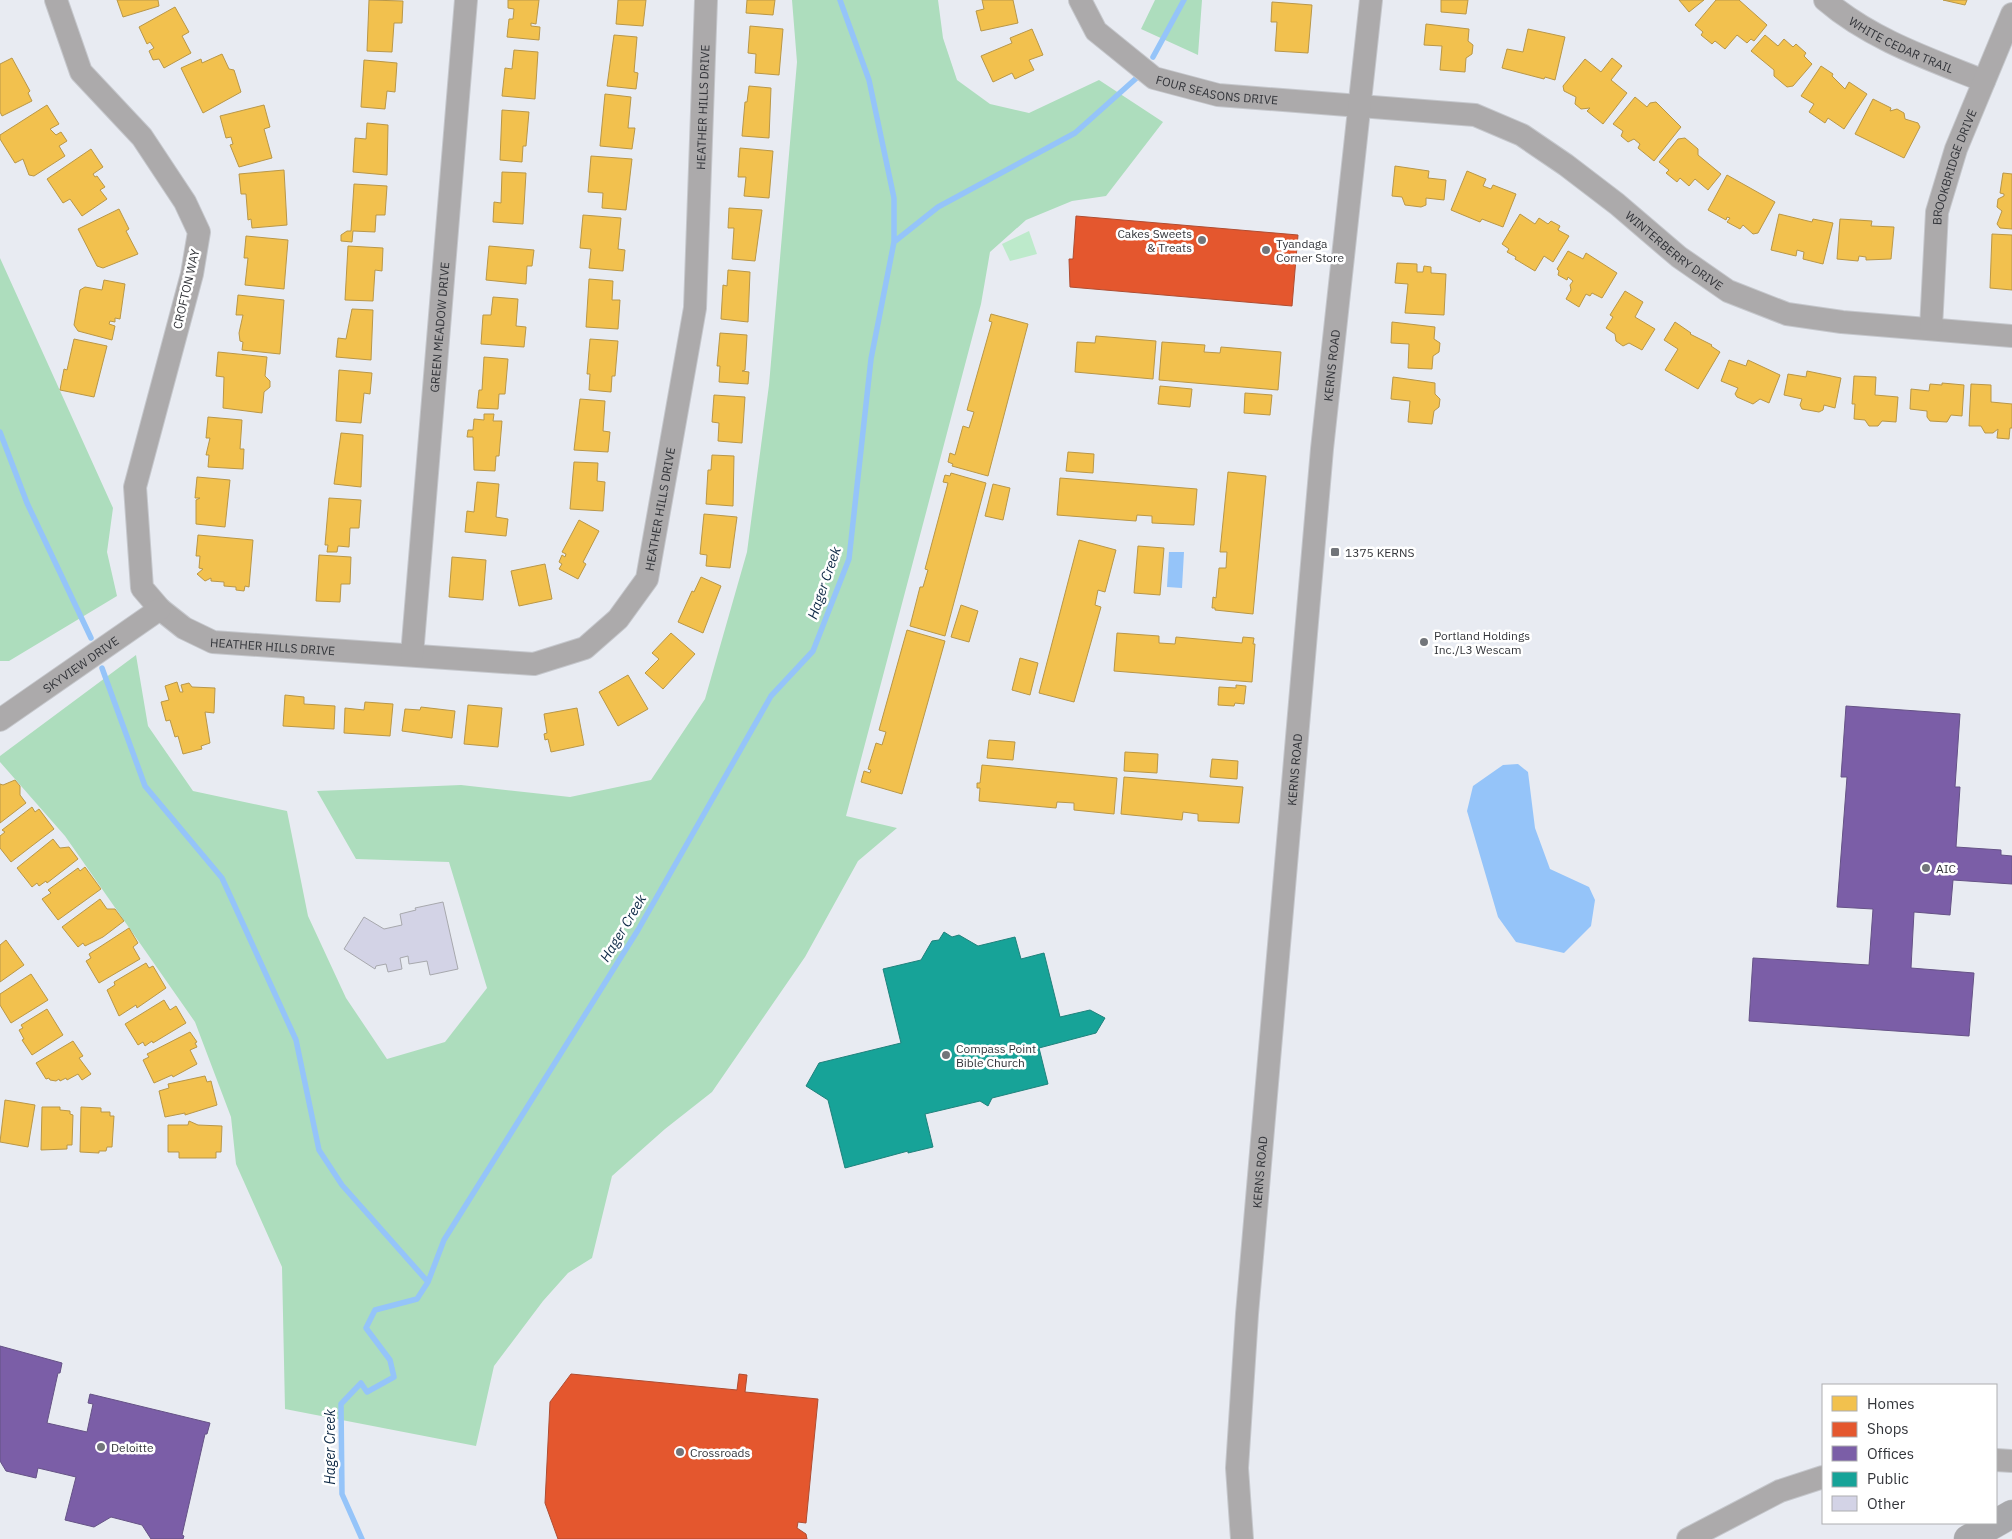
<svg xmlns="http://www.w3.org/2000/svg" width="2012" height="1539" font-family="'IBM Plex Sans',sans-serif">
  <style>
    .green { fill: #bdeacb }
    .forest { fill: #adddbd }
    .water { fill: #95c4f9 }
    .homes { fill: #f2c14e; stroke: #b99748 }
    .shops { fill: #e4572e; stroke: #af4d32 }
    .offices { fill: #7b5ea7; stroke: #655286 }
    .public { fill: #17a398; stroke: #1f827c }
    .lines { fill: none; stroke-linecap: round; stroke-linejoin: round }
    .stream { stroke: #95c4f9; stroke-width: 5.5 }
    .building { fill: #d3d3e6; stroke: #a7a8ad }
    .minor-casing { stroke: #c5c7cc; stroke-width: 24 }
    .highway-casing { stroke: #c5c7cc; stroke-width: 29 }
    .minor { stroke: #acaaab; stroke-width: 22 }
    .highway { stroke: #a8a8ab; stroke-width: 28 }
    .poi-dot { fill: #72757a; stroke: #fff; stroke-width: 2 }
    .labels { text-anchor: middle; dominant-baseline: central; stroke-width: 5; stroke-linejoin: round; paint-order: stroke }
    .street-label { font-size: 12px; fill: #33353a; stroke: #fff }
    .poi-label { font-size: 12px; fill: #33353a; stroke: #fff; text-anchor: start }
    .water-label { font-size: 14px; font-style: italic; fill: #0f2a47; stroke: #fff }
  </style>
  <rect width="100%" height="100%" fill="#e8ebf2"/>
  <path class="green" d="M1029 231 1037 254 1010 261 1002 244Z"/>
  <path class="forest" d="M792 0H938L943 38 957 80 990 104 1029 113 1099 80 1163 122 1106 196 1072 201 1026 220 990 252 981 304 846 816 897 828 858 861 805 957 712 1092 665 1129 612 1176 592 1258 568 1273 543 1301 494 1366 476 1446 285 1409 282 1267 236 1164 231 1117 195 1022 65 836 0 762V756L136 655 148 726 193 791 287 811 308 916 346 998 387 1059 445 1042 487 988 449 862 356 859 317 791 461 785 570 797 651 780 705 699 747 552 769 385 797 62Z
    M1155 0H1202L1198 55 1141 29Z
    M0 258 113 508 107 552 117 596 9 661H0Z"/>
  <path class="water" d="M1169 552H1184L1182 588 1167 587Z
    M1518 764 1528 772 1535 828 1550 869 1589 887 1595 900 1591 926 1564 953 1516 942 1498 917 1467 811 1473 786 1503 765Z"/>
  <path class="homes" d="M117 0H158L159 6 123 17Z
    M369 0 403 1 402 23H394L392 52 367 51Z
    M508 0H539L536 24 531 23V26L540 27 539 40 507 37 509 19H513L514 9 508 8Z
    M618 0H646L643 26 616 24Z
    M747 0H775L773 15 746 13Z
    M982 0H1013L1018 23 981 31 976 11 984 9Z
    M1441 0H1468L1466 14 1441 12Z
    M1679 0H1704L1689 12Z
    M1716 0H1739L1767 25 1754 41 1751 39 1747 43 1737 35 1725 49 1715 41 1712 44 1701 35 1703 32 1695 25Z
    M1943 0H1967L1965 5Z
    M1272 2 1312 5 1308 53 1275 51 1277 22H1271Z
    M175 7 189 32 182 36 191 53 164 68 159 59 153 60 149 51 154 48 150 42 147 44 139 27Z
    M1426 24 1469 29 1468 41 1473 45 1472 54 1466 58 1465 72 1440 70 1442 46 1424 45Z
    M750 26 783 29 779 75 755 73 756 54 748 53Z
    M1032 29 1043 55 1029 60 1034 70 1015 79 1012 73 993 82 981 56 1012 43 1010 38Z
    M1528 29 1565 37 1555 80 1545 77 1544 79 1502 68 1507 49 1523 52Z
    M614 35 637 37 634 72 638 73 636 89 607 86Z
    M1765 35 1778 46 1784 39 1793 47 1796 44 1806 53 1804 56 1812 64 1793 86 1787 87 1774 76V70L1751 51Z
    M514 50 538 52 535 99 502 96 505 68 512 69Z
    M222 54 229 69 234 70 241 92 203 113 181 68 201 59 202 63Z
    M12 58 30 91 28 93 32 101 2 116 0 112V64Z
    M1612 58 1622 66 1611 80 1627 93 1603 124 1587 111 1590 108 1581 109 1575 104 1576 97 1564 91 1563 86 1585 59 1601 72Z
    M364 60 397 63 395 92 387 91 385 109 361 107Z
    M1821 66 1833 74 1832 76 1845 89 1849 82 1867 94 1844 129 1828 118 1825 123 1809 112 1814 104 1801 96Z
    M749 86 771 88 769 138 742 136 745 102H747Z
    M605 94 631 97 628 128H635L632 149 600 146Z
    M1635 97 1647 107 1650 103 1656 102 1681 127 1654 161 1638 148 1640 144 1634 139 1628 142 1621 136 1623 131 1613 124Z
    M1873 99 1891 108 1890 111 1897 109 1904 113 1905 119 1918 123 1920 127 1904 158 1855 134Z
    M47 105 59 124 50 129 56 135 61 132 67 141 59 146 65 156 34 176 29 175 23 159 15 163 0 139V135Z
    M264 105 270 127 264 129 272 158 239 167 230 145 233 144 231 137 226 138 220 116Z
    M502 110 529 112 526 146H523L522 162 500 160Z
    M367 123 388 125 387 175 353 172 355 138 366 139Z
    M1685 138 1698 149V155L1721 174 1708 190 1695 179 1689 186 1680 178 1677 182 1666 173 1669 170 1659 162 1678 139Z
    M740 148 773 151 769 198 744 196 746 177H738Z
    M91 149 103 167 93 174 95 177 97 176 105 187 100 190 107 199 82 216 70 199 63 203 47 179Z
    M591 156 632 159 626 210 602 208 603 193 588 192Z
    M1395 166 1429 171 1428 178 1446 180 1444 200 1426 198V205L1421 207 1405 205 1402 197 1392 196Z
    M284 170 287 225 252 228 251 219 248 220 246 194H241L239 174Z
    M1467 171 1486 179 1483 186 1491 189 1493 185 1516 194 1503 227 1482 219 1480 222 1451 210Z
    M502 172 526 173 523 224 493 222 494 202 501 203Z
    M2003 173 2012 174V229L2000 228 1997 224 2002 211 1997 207 1998 199 2004 196V194L2000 193Z
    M1727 175 1775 202 1758 233 1753 234 1743 225 1740 229 1727 222 1730 218 1727 217 1726 220 1708 210Z
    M354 184 387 186 385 215H376L375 232 353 231 352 242 341 241V235L347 231H351Z
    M729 208 762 210 755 261 732 259 734 228H728Z
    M119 209 129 229 126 231 138 254 103 268 97 266 78 229Z
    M1520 214 1535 224 1539 218 1548 224 1551 221 1560 226 1558 230 1569 236 1553 262 1544 256 1535 271 1515 259 1516 257 1507 252 1509 249 1502 244Z
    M1779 214 1812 222 1813 219 1833 223 1823 264 1803 259 1804 252 1797 250 1796 256 1771 250Z
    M583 215 621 218 618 249 625 250 623 271 589 268 591 249 580 248Z
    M1840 219 1872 221 1871 226 1894 227 1891 259 1866 260V257L1859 256 1858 261 1837 259Z
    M1992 234 2012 235V290L1990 288Z
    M246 236 288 240 284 289 245 285 248 258H244Z
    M348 246 383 248 382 271 375 270 373 301 345 300Z
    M489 246 534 250 532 266H527L526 284 486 280Z
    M1568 251 1583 259 1586 253 1617 273 1602 298 1592 293 1590 296 1586 294 1579 307 1566 299 1571 290 1570 285 1573 281 1568 277 1567 280 1558 275 1559 271 1557 269Z
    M1397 263 1417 264V272H1423L1424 266 1431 267V273L1446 274 1444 315 1405 313 1408 284 1395 283Z
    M728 270 750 272 748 322 721 319 723 285 727 286Z
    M589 279 613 281 612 300H620L618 329 586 327Z
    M104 280 125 284 120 319 115 318V322L110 321 109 324 115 326 112 340 78 331 74 325 80 290 85 287 102 290Z
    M1625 291 1643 302 1635 317 1655 329 1642 350 1629 343 1623 346 1616 341 1615 334 1606 328 1613 317 1610 315Z
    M238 295 284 300 280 354 242 350 243 342 240 341 239 333 243 315H236Z
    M493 297 518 299 516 326 526 327 524 347 481 344 483 315H491Z
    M352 309 373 310 371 360 336 357 338 338 346 339Z
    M991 314 1028 324 988 476 952 466 953 464 948 462 950 453 955 455 963 426 969 428 974 412 967 410 992 322 989 321Z
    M1392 322 1435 327 1434 339 1440 343 1439 352 1433 356 1432 369 1408 368 1409 344 1391 343Z
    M1675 322 1691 333 1690 334 1712 345 1711 346 1720 352 1698 389 1665 370 1678 349 1664 340Z
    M720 333 747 335 745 370 742 371 749 372 748 384 719 382 720 366H717Z
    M1096 336 1156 341 1153 379 1075 372 1077 342 1095 343Z
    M74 339 107 346 94 397 60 390 64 369 67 370Z
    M590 339 618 341 615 376H612L611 392 589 390 590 374H587Z
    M1162 342 1205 345 1204 352 1220 353 1221 347 1281 352 1278 390 1159 380Z
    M218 352 267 357 265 376 270 381V387L264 392 262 413 223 408 224 377 216 376Z
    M484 357 508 359 505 394H499L498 409 477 408 479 390H482Z
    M1729 360 1746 366 1748 360 1780 375 1769 403 1760 399 1753 404 1737 397 1735 394 1738 388 1721 381Z
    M339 370 372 373 370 394 364 393 361 423 336 421Z
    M1807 371 1841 378 1835 408 1824 405 1823 410 1819 412 1802 409 1800 405 1802 399 1784 395 1788 374 1806 377Z
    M1854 376 1876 377 1875 395 1898 397 1896 422 1882 421 1878 426H1869L1865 420 1854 419 1855 404H1852Z
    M1393 377 1435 383V394L1440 399 1439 407 1434 411 1432 424 1408 422 1410 401 1391 399Z
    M1942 383 1964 385 1962 416 1951 415 1947 422 1930 421 1927 417V411L1910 409 1911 389 1929 391 1930 384 1942 385Z
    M1971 384 1991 385V402L2012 404V428H2010L2009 439 1997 438 1998 429 1993 433H1985L1981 426H1969Z
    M1160 386 1192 389 1190 407 1158 404Z
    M1245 393 1272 395 1270 415 1244 413Z
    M714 395 745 397 742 443 718 441 719 423 712 422Z
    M580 399 605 401 603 431 610 432 608 452 574 450Z
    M484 414H494L493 421H502L499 456H496L495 471 474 470 473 437H467L468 430H473L474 419 484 420Z
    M208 417 242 420 240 449H244L243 469 208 467 209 455H206L210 438H206Z
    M341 433 363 435 361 487 334 484Z
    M1068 452 1094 454 1093 473 1066 471Z
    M712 455 734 456 733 506 706 504 708 470H711Z
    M574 462 598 463 597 481 605 482 603 511 570 509Z
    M1228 472 1266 476 1253 614 1215 610V608H1212L1213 597 1216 598 1219 568H1226L1227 552H1220Z
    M951 473 986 483 945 636 910 626 920 587H923L928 570 925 569 948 483 943 482 945 475 950 476Z
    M197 477 230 480 225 527 196 524V500L200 498H195Z
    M1060 478 1197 489 1194 525 1152 523V516L1137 515 1136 521 1057 515Z
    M477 482 499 484 496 517 508 519 506 536 465 532 467 511 474 512Z
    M993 484 1010 488 1003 520 985 516Z
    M329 498 361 500 359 528H350L349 547 338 546 337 552H327L328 545H325Z
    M704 514 737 517 730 568 706 566 707 555 700 554Z
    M579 520 599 531 583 562 586 564 578 579 559 569 562 564 559 562 562 555 565 557 566 554 562 552Z
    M198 535 253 540 249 587 245 586 244 591 236 590V587L224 586V582L211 581V578L205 581 197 574 203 569 199 568 200 556H196Z
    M1079 540 1116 550 1105 592 1098 590 1095 605 1101 607 1074 702 1039 693Z
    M1138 546 1164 548 1160 595 1134 593Z
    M319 555 351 557 350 584H341L340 602 316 601Z
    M452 557 486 560 483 600 449 597Z
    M545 564 552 599 519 606 511 571Z
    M701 577 721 586 703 633 678 622 692 591 694 592Z
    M961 605 978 611 969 642 951 637Z
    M907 630 945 641 902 794 861 782 864 771 870 773 871 770 868 769 876 743 882 745 886 732 879 730Z
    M671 633 695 654 663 689 645 673 659 659 652 653Z
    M1117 633 1159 636V643L1175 644 1176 637 1242 643 1243 637 1254 638 1253 644H1255L1252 682 1114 671Z
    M1020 658 1038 663 1030 695 1012 690Z
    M628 675 648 709 618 726 599 692Z
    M177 682 180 692H183L181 685 189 683 192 687 215 688 214 713 205 712 210 743 201 746 202 749 183 754 178 736 175 737 170 720 166 721 161 702 169 700 165 686Z
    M1236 685 1246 686 1244 704 1235 703 1234 706 1218 705 1219 687 1236 688Z
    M285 695 304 697V704L335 706 334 729 283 726Z
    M365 702 393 704 390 736 344 733 345 708 364 710Z
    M468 705 502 708 498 747 464 744Z
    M421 707 455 711 452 738 402 731 405 709 420 710Z
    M577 708 584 745 551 752 548 739 545 740 544 734 547 733 544 714Z
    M989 740 1015 742 1013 760 987 758Z
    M1125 752 1158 754 1157 773 1124 771Z
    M1212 759 1238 761 1237 779 1210 777Z
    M982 765 1117 778 1114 814 1074 810V803L1057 802 1056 808 979 801 980 788H977V783H980Z
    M1124 777 1243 787 1239 823 1198 821V814L1183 812 1182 820 1121 814Z
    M15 780 20 786V795L26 803 0 823V784L3 785Z
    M32 807 35 812 39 809 54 829 11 862 0 848V836L5 832 2 830Z
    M53 839 60 848 69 847 78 859 47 883 46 881 39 886 37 883 32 887 17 868Z
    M85 867 101 889 58 920 42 899 51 893 48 890 78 868 80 871Z
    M100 899 107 909H115L124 921 103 937 85 946 83 943 78 947 62 927Z
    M129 928 138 943 133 947 140 959 99 983 86 961 91 958 89 954Z
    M6 940 24 965 0 982V945Z
    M146 963 149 968 153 966 166 988 137 1008 136 1005 119 1016 107 990 115 985 114 982Z
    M31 974 48 1000 11 1023 0 1005V994Z
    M164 1000 170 1010 176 1006 186 1023 153 1043 152 1041 145 1046 143 1042 138 1045 125 1024Z
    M47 1009 63 1035 32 1055 22 1040 24 1039 19 1030 23 1028 21 1025Z
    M190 1032 197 1042 195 1043 197 1047 190 1050 197 1064 173 1077 172 1075 154 1083 143 1060 149 1057 147 1054Z
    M73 1041 83 1056 79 1058 91 1074 82 1080 78 1074 67 1080 66 1078 60 1081 59 1079 56 1081 50 1080 49 1078 46 1079 36 1063Z
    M205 1076 207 1082 211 1081 217 1105 185 1115V1113L165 1117 159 1091 169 1088 168 1084Z
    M5 1100 35 1105 28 1147 0 1142Z
    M42 1107H60V1110L70 1111V1114L73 1115 72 1145H67V1149L41 1150Z
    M81 1107 101 1108V1112H110V1116H114L112 1147H107L106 1151H99V1153L80 1152Z
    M189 1121 198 1125 222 1126 221 1152H216V1158H179V1152H168V1125H188Z"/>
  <path class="shops" d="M1076 216 1298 235 1292 306 1070 287 1069 259H1073Z
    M571 1374 737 1390 739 1374 747 1375 745 1392 818 1399 806 1523 798 1522 797 1528 806 1534 807 1539H558L545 1503 550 1402Z"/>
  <path class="offices" d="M1846 706 1960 714 1955 787H1960L1956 847 2001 850V855L2012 856V884L1953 880 1950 915 1914 912 1911 968 1974 973 1969 1036 1749 1021 1753 958 1869 965 1873 909 1837 907 1847 777H1841Z
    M0 1346 62 1363 60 1373H58L47 1423 87 1432 93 1404 88 1403 90 1394 210 1423 207 1434H205L182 1535 184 1536 183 1539H151L142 1525 111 1517 94 1527 65 1520 76 1477 38 1468 36 1478 6 1471 0 1461Z"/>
  <path class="public" d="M944 932 952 937 959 935 978 946 1015 937 1021 959 1044 953 1060 1017 1090 1010 1105 1018 1096 1033 1039 1048 1048 1084 992 1098 988 1106 980 1101 925 1114 933 1147 908 1153V1151L845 1168 828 1100 806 1086 819 1063 901 1043 883 969 921 960 932 941 939 940Z"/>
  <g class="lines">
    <path class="stream" d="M1153 57 1184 0
      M894 242 938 207 1075 133 1141 74
      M0 432 27 503 91 638
      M102 668 145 786 222 878 296 1040 319 1150 342 1185 428 1282
      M362 1539 342 1494 341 1404 361 1383 367 1392 394 1377 390 1360 366 1328 375 1310 417 1299 428 1282 444 1240 638 930 771 696 813 651 849 559 871 359 894 242V198L869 80 840 0"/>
  </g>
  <path class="building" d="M443 902 458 969 430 975 427 961 409 964 408 956 400 958 402 969 388 972 386 964 376 966 375 969 344 949 364 917 384 929 402 925 400 914 416 910 415 908Z"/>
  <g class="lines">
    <defs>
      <g id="minor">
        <path id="s1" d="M56 0 81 72 142 137 185 202 199 232 192 274 135 487 142 588 160 609 184 628 213 642 534 664 585 648 618 619 647 579 695 308 706 0"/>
        <path id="s2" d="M1080 0 1096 31 1154 78 1218 95 1475 115 1522 135 1566 165 1617 204 1679 257 1728 291 1787 314 1842 322 2012 336"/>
        <path id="s3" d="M1825 0C1870 39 1929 59 1984 81"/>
        <path id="s4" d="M1931 328 1937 212 1956 149 2012 14"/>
        <path id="s5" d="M412 655 466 0"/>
        <path id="s6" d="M0 720 160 609"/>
        <path d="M1996 1460 2012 1461"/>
        <path id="s7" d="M1242 1539 1237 1468 1247 1314 1322 449 1371 0"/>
        <path d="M1688 1539 1780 1491 1823 1477"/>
      </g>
      <path id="highway" d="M1968 1539 2012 1514"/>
    </defs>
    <use href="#minor" class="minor-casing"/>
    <use href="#highway" class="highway-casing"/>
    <use href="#minor" class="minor"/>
    <use href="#highway" class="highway"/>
  </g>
  <g class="poi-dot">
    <circle cx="1202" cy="240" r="5"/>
    <circle cx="1266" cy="250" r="5"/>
    <rect x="1330" y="547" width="10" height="10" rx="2.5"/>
    <circle cx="1424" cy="642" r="5"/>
    <circle cx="1926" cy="868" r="5"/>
    <circle cx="946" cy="1055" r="5"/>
    <circle cx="101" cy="1447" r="5"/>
    <circle cx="680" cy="1452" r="5"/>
  </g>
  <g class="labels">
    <g class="street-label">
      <text stroke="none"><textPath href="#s3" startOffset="89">WHITE CEDAR TRAIL</textPath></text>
      <text stroke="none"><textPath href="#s2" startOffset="174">FOUR SEASONS DRIVE</textPath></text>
      <text stroke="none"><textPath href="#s1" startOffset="1676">HEATHER HILLS DRIVE</textPath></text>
      <text stroke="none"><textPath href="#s4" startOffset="164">BROOKBRIDGE DRIVE</textPath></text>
      <text stroke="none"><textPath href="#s2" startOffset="676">WINTERBERRY DRIVE</textPath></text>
      <text transform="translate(186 289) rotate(-77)">CROFTON WAY</text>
      <text stroke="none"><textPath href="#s5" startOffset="329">GREEN MEADOW DRIVE</textPath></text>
      <text stroke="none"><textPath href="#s7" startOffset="1178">KERNS ROAD</textPath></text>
      <text stroke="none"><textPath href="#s1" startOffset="1271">HEATHER HILLS DRIVE</textPath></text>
      <text stroke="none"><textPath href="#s1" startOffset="791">HEATHER HILLS DRIVE</textPath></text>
      <text stroke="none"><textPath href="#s6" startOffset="98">SKYVIEW DRIVE</textPath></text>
      <text stroke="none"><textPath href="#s7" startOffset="772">KERNS ROAD</textPath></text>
      <text stroke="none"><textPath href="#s7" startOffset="368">KERNS ROAD</textPath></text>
    </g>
    <g class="poi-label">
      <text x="1192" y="233" text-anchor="end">Cakes Sweets<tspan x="1192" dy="14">&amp; Treats</tspan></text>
      <text x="1276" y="243">Tyandaga<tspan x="1276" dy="14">Corner Store</tspan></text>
      <text x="1345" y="552">1375 KERNS</text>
      <text x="1434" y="635">Portland Holdings<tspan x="1434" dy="14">Inc./L3 Wescam</tspan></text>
      <text x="1936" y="868">AIC</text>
      <text x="956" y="1048">Compass Point<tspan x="956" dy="14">Bible Church</tspan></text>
      <text x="111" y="1447">Deloitte</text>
      <text x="690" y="1452">Crossroads</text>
    </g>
    <g class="water-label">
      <text transform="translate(824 583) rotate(-71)">Hager Creek</text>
      <text transform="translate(623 928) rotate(-59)">Hager Creek</text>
      <text transform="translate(330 1447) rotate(-90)">Hager Creek</text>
    </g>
  </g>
  <rect x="1822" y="1384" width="175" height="140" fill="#ffffff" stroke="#adaeb0"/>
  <rect x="1832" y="1396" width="25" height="15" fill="#f2c14e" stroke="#adaeb0"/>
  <text x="1867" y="1409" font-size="15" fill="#33353a">Homes</text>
  <rect x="1832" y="1422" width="25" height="15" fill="#e4572e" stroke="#adaeb0"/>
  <text x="1867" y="1434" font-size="15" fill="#33353a">Shops</text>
  <rect x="1832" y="1446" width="25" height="15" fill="#7b5ea7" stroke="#adaeb0"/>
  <text x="1867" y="1459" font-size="15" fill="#33353a">Offices</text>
  <rect x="1832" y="1472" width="25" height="15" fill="#17a398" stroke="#adaeb0"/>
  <text x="1867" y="1484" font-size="15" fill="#33353a">Public</text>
  <rect x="1832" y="1496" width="25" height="15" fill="#d3d3e6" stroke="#adaeb0"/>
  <text x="1867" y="1509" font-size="15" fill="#33353a">Other</text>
</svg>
